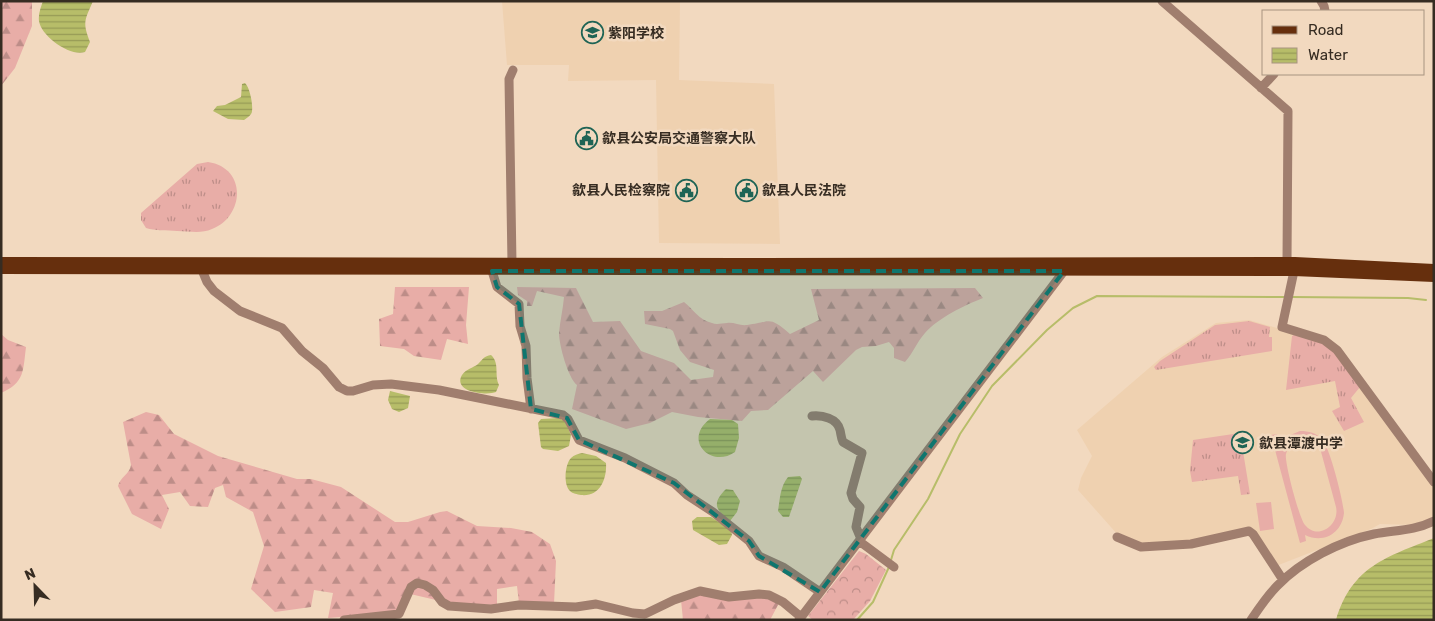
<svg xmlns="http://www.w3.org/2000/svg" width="1435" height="621" font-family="Rubik,'Noto Sans SC',sans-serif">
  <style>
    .built { fill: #efd1b0 }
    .grass { fill: url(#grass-tufts) }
    .forest { fill: url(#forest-firs) }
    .park { fill: url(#park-crowns) }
    .pitch { fill: #e8ada7; fill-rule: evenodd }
    .water { fill: url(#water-rules) }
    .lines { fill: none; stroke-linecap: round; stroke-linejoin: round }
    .stream { stroke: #b7bd69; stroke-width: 2 }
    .minor { stroke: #a07e6e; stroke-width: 9 }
    .major { stroke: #662f0d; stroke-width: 10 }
    .marked { fill: #0f766e; fill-opacity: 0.2; stroke: #0f766e; stroke-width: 4; stroke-dasharray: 10 6; stroke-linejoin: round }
    .labels { text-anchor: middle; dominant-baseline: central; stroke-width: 5; stroke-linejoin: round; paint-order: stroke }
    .poi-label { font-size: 14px; font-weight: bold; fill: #362c22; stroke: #f2d9bf; text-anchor: start }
  </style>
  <defs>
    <pattern id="grass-tufts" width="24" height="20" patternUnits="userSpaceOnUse" patternTransform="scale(1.25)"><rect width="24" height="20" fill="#e8ada7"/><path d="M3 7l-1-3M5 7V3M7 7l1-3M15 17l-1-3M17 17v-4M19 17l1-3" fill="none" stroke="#bd8d88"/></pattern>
    <pattern id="forest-firs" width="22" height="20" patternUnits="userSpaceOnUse" patternTransform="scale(1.25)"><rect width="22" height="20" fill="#e8ada7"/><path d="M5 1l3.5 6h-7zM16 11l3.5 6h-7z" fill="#bd8d88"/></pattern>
    <pattern id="park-crowns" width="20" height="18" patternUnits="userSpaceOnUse" patternTransform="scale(1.25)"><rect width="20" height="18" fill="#e8ada7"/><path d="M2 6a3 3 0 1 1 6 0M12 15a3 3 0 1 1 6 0" fill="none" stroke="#bd8d88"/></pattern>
    <pattern id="water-rules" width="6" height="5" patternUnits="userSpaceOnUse" patternTransform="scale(1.25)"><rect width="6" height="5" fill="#b7bd69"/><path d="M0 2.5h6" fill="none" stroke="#969a56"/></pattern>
  </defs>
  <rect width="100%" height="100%" fill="#f2d9bf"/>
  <path class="built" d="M502 1H680L679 80 774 84 780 244 659 243 656 80 568 81 569 65H507Z
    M1249 320 1325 342 1336 351 1434 487V517L1413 525 1380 524 1371 529 1276 566 1250 527 1219 538 1142 545 1118 535 1078 490 1081 478 1092 456 1077 430 1162 357 1216 323Z"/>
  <path class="grass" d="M208 162C248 168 244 217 212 229 201 234 189 231 177 231 167 230 155 231 146 228L141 220V213L197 164Z
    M1249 321 1270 327 1269 337H1272V351L1156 370 1154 367 1160 361 1215 325Z
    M1294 335 1324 343 1335 351 1360 387 1351 398 1364 422 1344 431 1332 411 1340 407 1335 381 1286 390 1292 336Z
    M1240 433 1250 494 1241 495 1238 476 1192 482 1190 471 1193 440Z"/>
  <path class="forest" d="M1 1H32V26L15 68 1 86Z
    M395 287H469L466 325 468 344 447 339 441 360 414 356 404 349 380 346 379 319 393 314Z
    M517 287 576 288 593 322 620 321 641 351 674 363 691 380 713 377 714 370 690 362 680 350 673 331 670 329 645 324 644 311H662L684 302C693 309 699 320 712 323 717 325 722 323 727 323 734 322 740 326 747 325 772 322 768 315 790 334L819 320 811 289 975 288 983 298C965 305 938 318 925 333 917 342 913 353 905 362L894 358V348L889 342 876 346 862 347 856 350 823 382 813 371 768 410 751 411 742 421 698 417 672 412 650 423 626 429 572 409 577 385C568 378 559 345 559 333 560 321 563 309 564 297L537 291 532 306H527V301L518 295Z
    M1 334 8 340 26 347C23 370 25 383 1 393Z
    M146 412 159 415 174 434 218 456 297 479H311L341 487 395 522H408L440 512 447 511 477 526 511 528 532 532 550 544 556 561 554 604 519 603 517 586 497 589V605L453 604 406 593 396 613 328 618 333 593 314 590 311 607 275 612 251 589 264 546 253 512 226 497 223 485 215 488 208 507 190 506 180 492 162 495 169 509 161 529 132 514 118 486C120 477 130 474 131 465L123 422Z
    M696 594 763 596 777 600 778 605 770 620H683L681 600Z"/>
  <path class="park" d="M859 551 866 554 886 570 870 601 853 620H813L808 616Z"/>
  <path class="pitch" d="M1300 431C1309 431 1316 433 1322 439 1330 448 1343 500 1344 513 1342 533 1324 544 1305 535L1306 541 1300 543 1271 435 1277 434 1281 445 1288 436ZM1299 440 1311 441 1320 448 1336 507C1340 525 1318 541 1305 525 1299 518 1284 461 1286 454 1288 447 1293 443 1299 440Z
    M1271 502 1274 529 1260 531 1256 503Z"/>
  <path class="water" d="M43 1H93C85 20 82 22 90 42L85 52C70 57 41 36 39 21 38 14 41 7 43 1Z
    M245 83C250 88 253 104 252 111 252 115 247 118 244 120L228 119 213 111 217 106 225 105 241 97 242 84Z
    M491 355C500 363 494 375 499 385L496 392C487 396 452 392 462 375 466 369 473 368 478 364 483 359 484 356 491 355Z
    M390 391 410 396 408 408 399 412 392 409 388 400Z
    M559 418 565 421 571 435 569 446 558 451 543 449 541 447 538 423 541 419Z
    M710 419 732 420 738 424 739 438 735 452C711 469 682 440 710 419Z
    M582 453 596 456 606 463C607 479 600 497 581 495 577 494 573 494 570 491 563 485 565 464 571 458 574 455 578 454 582 453Z
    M800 476 802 479 789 517H783L778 511C780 499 780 487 788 477Z
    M726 489 733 490 740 501 737 512 730 521C716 510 711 504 726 489Z
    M697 517H711L731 530 732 535 727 544 719 545 693 530 692 521Z
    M1434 538V620H1336C1352 566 1387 557 1434 538Z"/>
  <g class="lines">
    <path class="stream" d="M1291 297 1408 298 1426 300
      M891 560 894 550 928 499 960 434 992 386 1047 330 1073 308 1097 296 1286 297
      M857 620 873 602 889 567"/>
    <path class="minor" d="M1162 1 1288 111 1287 262
      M1321 1 1324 6 1325 11
      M1261 88 1274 74
      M512 263 509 79 513 70
      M202 270 207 282 214 291 240 311 282 328 302 351 323 368 339 387 347 391H353L373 385 391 384 439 390 563 415 568 419 579 440 625 458 674 483 687 495 713 512 749 541 759 556 783 567 820 592
      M492 271 497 287 519 304 520 326 526 346 527 378 531 409
      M1294 271 1282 327 1324 340 1337 350 1434 482
      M812 416C822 415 837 418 840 430 841 434 841 438 843 442L862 453 851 493 853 499 860 507 856 527 861 539
      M1117 537 1141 547 1191 544 1249 531 1253 534 1283 580
      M859 541 894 567
      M344 620 399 614 411 587 417 583 425 585 433 590 442 602 449 606 491 609 519 605 576 607 596 604 633 613 645 614 674 600 700 591 729 597 759 594 769 595 783 602 801 617
      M799 620 1064 271
      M1251 620C1259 608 1267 596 1277 586 1301 561 1340 541 1374 534 1395 530 1414 531 1434 521"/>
    <path class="major" d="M1 262 746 263 1295 262 1434 269
      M1 269 1294 271 1434 277"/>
  </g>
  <path class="marked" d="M492 271H1064L820 592 759 556 749 541 674 483 579 440 567 418 531 409 519 304 497 287Z"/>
  <defs>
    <symbol id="school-ring" viewBox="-11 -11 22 22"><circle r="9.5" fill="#f2d9bf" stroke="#1f6455" stroke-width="1.5"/><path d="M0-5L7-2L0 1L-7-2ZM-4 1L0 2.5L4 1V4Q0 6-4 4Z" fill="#1f6455"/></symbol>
    <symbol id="civic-ring" viewBox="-11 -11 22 22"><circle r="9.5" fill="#f2d9bf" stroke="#1f6455" stroke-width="1.5"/><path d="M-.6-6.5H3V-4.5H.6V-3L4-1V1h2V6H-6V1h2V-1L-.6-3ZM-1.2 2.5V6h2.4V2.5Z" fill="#1f6455"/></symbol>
  </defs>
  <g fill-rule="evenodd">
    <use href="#school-ring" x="580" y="20" width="25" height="25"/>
    <use href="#civic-ring" x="574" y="126" width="25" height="25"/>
    <use href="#civic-ring" x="674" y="178" width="25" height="25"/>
    <use href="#civic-ring" x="734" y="178" width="25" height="25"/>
    <use href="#school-ring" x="1230" y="430" width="25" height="25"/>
  </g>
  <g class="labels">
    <g class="poi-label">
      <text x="608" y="33">紫阳学校</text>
      <text x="602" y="138">歙县公安局交通警察大队</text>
      <text x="670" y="190" text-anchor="end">歙县人民检察院</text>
      <text x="762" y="190">歙县人民法院</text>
      <text x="1259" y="443">歙县潭渡中学</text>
    </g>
  </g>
  <rect width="1435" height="621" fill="none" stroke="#362c22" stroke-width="5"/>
  <rect x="1262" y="10" width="162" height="65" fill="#f2d9bf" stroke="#a79480"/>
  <rect x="1272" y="26" width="25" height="8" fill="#662f0d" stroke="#a79480"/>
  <text x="1308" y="35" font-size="15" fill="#362c22">Road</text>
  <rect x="1272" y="48" width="25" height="15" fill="url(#water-rules)" stroke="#a79480"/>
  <text x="1308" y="60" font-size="15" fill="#362c22">Water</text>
  <g transform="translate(35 586) rotate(337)" stroke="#f2d9bf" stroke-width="4" paint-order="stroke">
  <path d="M0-4L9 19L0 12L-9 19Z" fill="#362c22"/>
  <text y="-8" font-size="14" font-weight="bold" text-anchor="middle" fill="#362c22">N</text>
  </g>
</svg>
